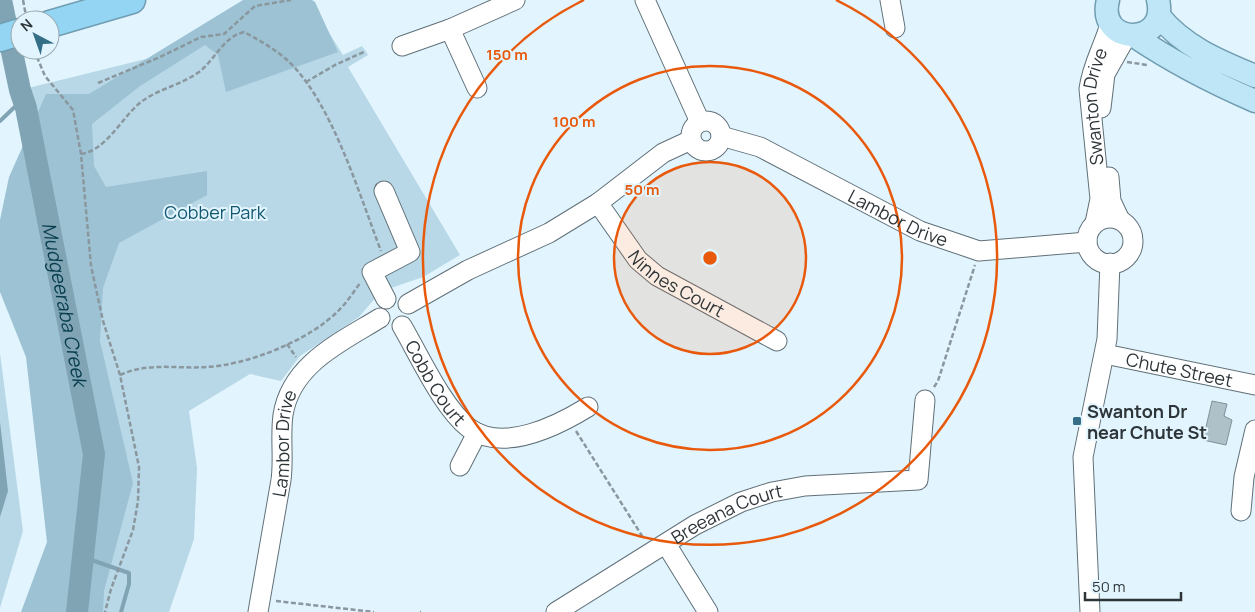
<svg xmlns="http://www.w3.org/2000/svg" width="1255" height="612" font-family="Manrope,sans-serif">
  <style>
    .green { fill: #b8d8e7 }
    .forest { fill: #9cc2d3 }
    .water { fill: #80a4b4 }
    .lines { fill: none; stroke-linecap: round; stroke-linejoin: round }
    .stream { stroke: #80a4b4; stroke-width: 4 }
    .river { stroke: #80a4b4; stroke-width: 22 }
    .building { fill: #aec0c8; stroke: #80929a }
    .minor-casing { stroke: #607078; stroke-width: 21 }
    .major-casing { stroke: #709db1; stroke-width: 25 }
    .highway-casing { stroke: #709db1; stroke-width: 29 }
    .path { stroke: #8a979e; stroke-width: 2.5; stroke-dasharray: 5 2.5; stroke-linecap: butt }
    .minor { stroke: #fff; stroke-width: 19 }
    .major { stroke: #bee6f7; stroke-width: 22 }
    .highway { stroke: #93d5f2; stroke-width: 26 }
    .ring { fill: none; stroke: #e8590c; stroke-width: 2.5 }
    .poi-dot { fill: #346f87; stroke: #e2f5fe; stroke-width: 2 }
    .labels { text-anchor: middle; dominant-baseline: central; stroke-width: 4; stroke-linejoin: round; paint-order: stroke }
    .street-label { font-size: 18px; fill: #2e3539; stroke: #e2f5fe }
    .park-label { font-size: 18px; fill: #125871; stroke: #e2f5fe }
    .poi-label { font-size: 18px; font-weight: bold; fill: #2e3539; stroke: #e2f5fe; text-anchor: start }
    .water-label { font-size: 19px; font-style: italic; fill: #053c4e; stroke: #e2f5fe }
    .centre { fill: #e8590c; stroke: #e2f5fe; stroke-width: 2.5 }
    .ring-label { font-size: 15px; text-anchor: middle; font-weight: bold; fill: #e8590c; stroke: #e2f5fe; stroke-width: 4; stroke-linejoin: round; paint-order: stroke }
  </style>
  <rect width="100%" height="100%" fill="#e2f5fe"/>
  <path class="green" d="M313 7 343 55 362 46 368 55 348 67 460 255 423 277 391 288 377 296 359 317 300 356 281 381 250 374 189 411 197 468 194 539 169 612H77L94 454 26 108 20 90 215 42Z
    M0 353 23 531 0 608Z"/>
  <path class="forest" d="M243 0H312L315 2 338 52 226 92 218 55 205 45 140 86 92 124 94 166 106 187 207 171V195L119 243 103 288 100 341 133 483 104 591 103 612H21L47 542 26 357 0 292V220L9 177 46 94H89Z"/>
  <path class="water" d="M0 422 8 491 0 517Z"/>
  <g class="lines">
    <path class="stream" d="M0 121 23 99
      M83 557 129 573V584L121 612"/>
    <path class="river" id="s1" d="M1 0 20 90 26 108 94 454 77 612"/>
  </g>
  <path class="building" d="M1212 401 1227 404 1224 416 1232 420 1226 445 1203 440Z"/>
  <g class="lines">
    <defs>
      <g id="minor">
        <path d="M645 0 700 122"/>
        <path d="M890 0 895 28"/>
        <path d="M450 29 477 88"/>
        <path d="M402 46 450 29 515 0"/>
        <path d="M1101 108 1105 74 1127 35"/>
        <circle cx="706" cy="136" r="15"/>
        <path id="s2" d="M721 136 760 147 920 231 979 251 1087 242"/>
        <path d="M1109 177 1111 201 1120 220"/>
        <path d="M384 191 410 252 372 272 386 299"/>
        <path id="s3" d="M598 203 638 260 657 276 777 341"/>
        <circle cx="1110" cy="241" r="23"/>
        <path id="s4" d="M1095 223 1100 199 1089 89C1092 65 1104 46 1110 24"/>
        <path d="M408 304 468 270 549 233 598 203 663 153 691 140"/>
        <path id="s5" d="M402 326C419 355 443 408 469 428 503 453 557 426 588 407"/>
        <path id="s6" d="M1105 354 1255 385"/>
        <path d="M460 466 477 433"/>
        <path d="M1241 511 1244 477 1255 430"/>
        <path d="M666 544 708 612"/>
        <path id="s7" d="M258 612 281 480C284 459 280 437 283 415 291 364 341 342 380 318"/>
        <path id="s8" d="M556 612 695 525 741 502 772 492 805 486 918 480 925 400"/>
        <path d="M1090 612 1083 457 1107 339 1110 263"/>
      </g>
      <path id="major" d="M1108 0C1096 46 1169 47 1158 0
        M1159 16C1184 47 1219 61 1255 76
        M1134 36C1174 63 1211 82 1255 101"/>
      <path id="highway" d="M50 24 132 0
        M0 38 20 32"/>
    </defs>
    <use href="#minor" class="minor-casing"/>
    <use href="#major" class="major-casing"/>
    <use href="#highway" class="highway-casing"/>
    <path class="path" d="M23 0 26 16
      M34 50 45 76 73 110 81 154 91 266 103 321 120 375 139 467 138 501 133 530 111 589 105 612
      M1127 62 1147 65
      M306 82 335 65 366 51
      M98 83 160 57 201 37 224 34 255 6 291 0
      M81 154C107 150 121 118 141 102 158 89 181 85 199 72 215 60 223 37 244 32 259 40 273 48 286 59 331 99 359 194 381 251
      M287 344 296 357
      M120 375C148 362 176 369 206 367 248 365 311 340 340 309 348 301 354 291 361 282
      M934 387 938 381 975 265
      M576 431 644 539
      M276 601 374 612
      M420 612H421"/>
    <use href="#minor" class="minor"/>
    <use href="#major" class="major"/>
    <use href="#highway" class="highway"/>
  </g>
  <circle cx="710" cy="258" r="96" fill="#e8590c" fill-opacity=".12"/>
  <g class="ring">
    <circle cx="710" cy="258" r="96"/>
    <circle cx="710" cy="258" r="192"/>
    <path d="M836 0A287 287 0 1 1 584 0"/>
  </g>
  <rect class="poi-dot" x="1072" y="416" width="10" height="10" rx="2.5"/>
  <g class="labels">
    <g class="street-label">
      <text stroke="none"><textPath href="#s4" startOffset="118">Swanton Drive</textPath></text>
      <text stroke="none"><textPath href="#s2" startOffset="196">Lambor Drive</textPath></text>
      <text stroke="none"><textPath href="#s3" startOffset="115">Ninnes Court</textPath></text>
      <text stroke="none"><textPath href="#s6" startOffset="76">Chute Street</textPath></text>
      <text stroke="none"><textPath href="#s5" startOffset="66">Cobb Court</textPath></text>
      <text stroke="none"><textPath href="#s7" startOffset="171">Lambor Drive</textPath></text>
      <text stroke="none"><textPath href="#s8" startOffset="198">Breeana Court</textPath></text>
    </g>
    <g class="park-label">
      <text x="215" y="212">Cobber Park</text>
    </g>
    <g class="poi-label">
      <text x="1087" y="411">Swanton Dr<tspan x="1087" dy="21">near Chute St</tspan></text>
    </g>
    <g class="water-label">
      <text stroke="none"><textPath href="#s1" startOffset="311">Mudgeeraba Creek</textPath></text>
    </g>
  </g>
  <circle cx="710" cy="258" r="8" class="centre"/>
  <g class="ring-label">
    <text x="507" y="60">150 m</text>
    <text x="574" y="127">100 m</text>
    <text x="642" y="195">50 m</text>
  </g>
  <g transform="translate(35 35) rotate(319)"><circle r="24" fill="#e2f5fe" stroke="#9aa8af"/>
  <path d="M0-4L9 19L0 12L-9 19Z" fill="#346f87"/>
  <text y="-8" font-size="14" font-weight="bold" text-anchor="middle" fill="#2e3539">N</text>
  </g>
  <path d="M1085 592v8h96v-8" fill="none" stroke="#2e3539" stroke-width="2.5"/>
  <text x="1092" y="592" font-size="15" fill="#2e3539" stroke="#e2f5fe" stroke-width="4" paint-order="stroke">50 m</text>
</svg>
